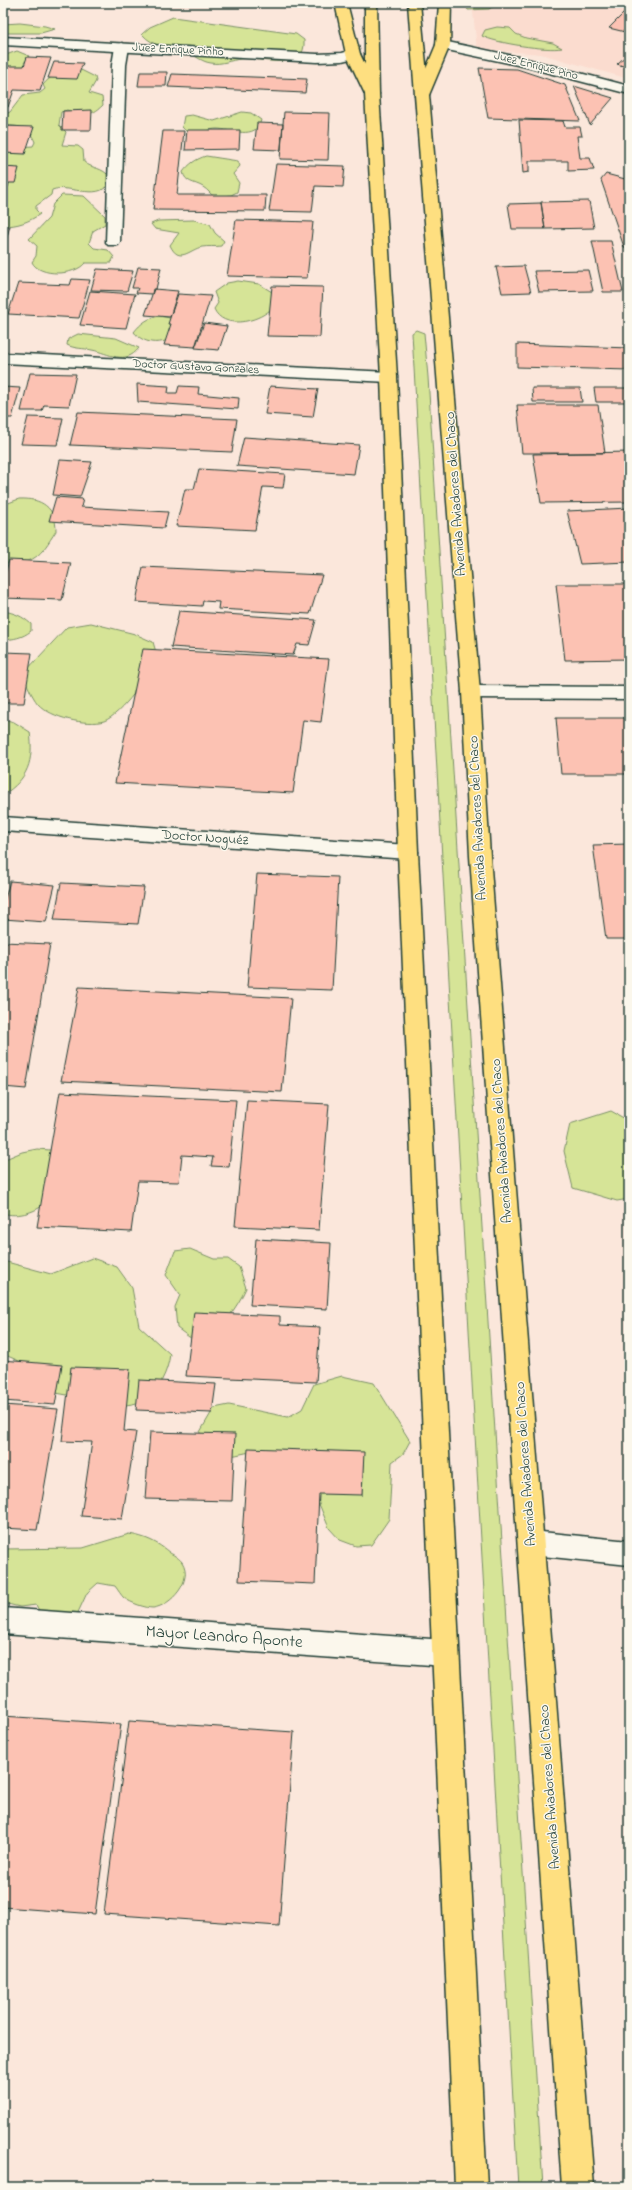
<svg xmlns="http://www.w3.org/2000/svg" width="632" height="2190" font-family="'Indie Flower',sans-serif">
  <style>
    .built { fill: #fbdccf }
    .green { fill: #d6e497; stroke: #7a9066 }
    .building { fill: #fcc2b3; stroke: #1f3d34 }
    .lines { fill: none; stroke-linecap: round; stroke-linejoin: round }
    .service-casing { stroke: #1f3d34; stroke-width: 3 }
    .minor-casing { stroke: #1f3d34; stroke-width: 3 }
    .trunk-casing { stroke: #1f3d34; stroke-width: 3 }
    .motorway-casing { stroke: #1f3d34; stroke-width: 3 }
    .service { fill: #fbf7ec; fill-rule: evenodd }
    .minor { fill: #fbf7ec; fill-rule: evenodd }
    .trunk { fill: #fedf80; fill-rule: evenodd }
    .motorway { fill: #fedf80; fill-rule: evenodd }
    .labels { text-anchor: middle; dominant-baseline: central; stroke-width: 3; stroke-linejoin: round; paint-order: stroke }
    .far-street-label { font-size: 12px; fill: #1f3d34; stroke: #fbf7ec }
    .street-label { font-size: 14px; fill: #1f3d34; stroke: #fbf7ec }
    .near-street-label { font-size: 17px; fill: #1f3d34; stroke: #fbf7ec }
  </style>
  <rect width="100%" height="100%" fill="#fbe7db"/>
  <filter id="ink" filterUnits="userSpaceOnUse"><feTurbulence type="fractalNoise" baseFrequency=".025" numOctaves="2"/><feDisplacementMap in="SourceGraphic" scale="8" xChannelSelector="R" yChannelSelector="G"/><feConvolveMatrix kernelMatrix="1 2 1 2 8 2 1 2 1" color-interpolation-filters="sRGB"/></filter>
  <g filter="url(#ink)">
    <path class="built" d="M472 3H629V79L541 54 477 49Z"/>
    <path class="green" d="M465 3H499L489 9 468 10Z
      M173 17 296 34 304 40C307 74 259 57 241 59 231 60 221 65 211 63 202 62 197 56 189 54 171 48 154 48 142 34L150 27Z
      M20 23 45 26 55 29 41 33H3V24Z
      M497 27 510 28 516 34 526 38 553 43 562 48C547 51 495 43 482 36L485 30Z
      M17 51 29 56 24 63 25 67H3V56Z
      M79 69 95 77 96 81 89 93 102 97 103 105C91 117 82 116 67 110L61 112 59 125 66 132 62 145 78 146 83 150 84 162C94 170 101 166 111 178 103 205 70 183 52 190L51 195 36 206V210L40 214C29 222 17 226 3 226V148L33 146 35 142C29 127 18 125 3 126V115L10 112 23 95 40 93 45 89 43 85C51 74 65 71 79 69Z
      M242 112 251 113 261 120C256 141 231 129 217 129 203 129 194 141 182 127L184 116 192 115 214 121Z
      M206 156 238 161 240 166 233 174 239 183 237 192 231 195 215 197C210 194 208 190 203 187 195 182 185 183 183 172 189 164 196 159 206 156Z
      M62 195 84 196 105 216V224L93 231 89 243 94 248 108 250 114 257 111 263H85C75 276 39 277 32 262L36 256 37 246 29 239 49 218 53 204Z
      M194 220 210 224 215 233 224 241 221 246C215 247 208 246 202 247 190 249 179 265 170 245L179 233 155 229 151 224 158 221Z
      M238 281 259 284 272 292 270 310C257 322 223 330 214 309L218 303 214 292 227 283Z
      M159 316 170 318 175 323 172 338C160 345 143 344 134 332 141 323 148 318 159 316Z
      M416 330 424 333 428 377 543 2187H518L412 333Z
      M78 334 116 338 139 348C125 366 109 353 92 350 83 348 75 349 67 345L68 339Z
      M19 499C41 498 56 507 56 531 40 556 35 565 3 563V505Z
      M3 611C15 613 22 616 31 624V631C22 638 14 639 3 640Z
      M91 623 135 634 153 642 158 659C149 675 121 715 104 721 86 726 51 718 38 704 31 695 27 684 23 674L67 627Z
      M3 719 14 722 30 732C34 761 28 779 3 795Z
      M611 1111 629 1121V1199L617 1201 573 1188 564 1151 570 1124Z
      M37 1149 50 1150 60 1157C56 1170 54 1187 48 1199 41 1212 16 1218 3 1213V1160L22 1152Z
      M190 1249 214 1259H228L239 1267 246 1288C237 1308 222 1328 204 1340L189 1337 177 1328 175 1307 180 1295 166 1275 175 1251Z
      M92 1258 117 1267 132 1288 139 1326 170 1354C168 1371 159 1392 142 1401 134 1405 121 1405 112 1407L100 1401 56 1393 42 1371 3 1354V1261L51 1274Z
      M342 1376 374 1383 410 1441 403 1454 392 1462 389 1519 371 1545 356 1546 340 1540 329 1528 317 1499 255 1451 226 1457 198 1445 200 1432 214 1408 229 1405 288 1417 302 1409 314 1384Z
      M129 1534C146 1537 157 1542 170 1553 174 1555 180 1559 182 1562 194 1580 171 1606 153 1608 145 1608 131 1603 124 1598 121 1595 118 1590 115 1586L98 1583 87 1593 74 1621 44 1619 36 1605 20 1607 3 1603V1549L83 1548Z"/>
    <path class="building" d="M629 8V33L609 28Z
      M629 53V68L617 64Z
      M27 57 51 58 40 91 14 90 8 107H3V66H24Z
      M54 62 83 63 77 79 48 78Z
      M479 68 517 69 565 85 580 121 488 118Z
      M140 72H167L166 86H138Z
      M172 74 307 79 305 93 168 87Z
      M574 86 613 98 590 125Z
      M92 110 91 130H62L63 111Z
      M284 112 330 113 328 160 280 159Z
      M519 120 563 121 565 127H580L582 136H577L580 158H590L594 170 568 171V161H529V172L523 173Z
      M257 123 283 124 281 150 254 149Z
      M3 126 34 127 25 154 3 153Z
      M187 130H240L239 149 185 150Z
      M163 131H184L177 195H266L265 211 153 210Z
      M276 164 345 166 343 187 315 186 312 212 269 211Z
      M3 167 19 168 15 183H9L8 187 3 186Z
      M606 174 629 180V248L624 247 601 180Z
      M589 201 594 228 545 229 541 202Z
      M541 203 545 229H512L508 204Z
      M236 220 313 222 307 278 227 276Z
      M3 226H10L3 250Z
      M592 241H611L623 292H603Z
      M524 266 531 292 502 293 496 267Z
      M138 267 161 268 156 289H153L152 294 136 293 138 288H132Z
      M97 269 133 271 127 291 91 290Z
      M588 270 593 291 539 292 534 271Z
      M72 279 90 280 79 318 8 314 18 283 70 285Z
      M272 286 323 287 320 337 267 336Z
      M154 289 178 291 170 317 145 315Z
      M90 291 135 294 126 328 80 325Z
      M178 294 211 296 195 347 164 345 171 324H168Z
      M204 323 227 326 219 350 195 348Z
      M517 344 629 348V370L517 367Z
      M30 373 76 374 69 406 44 405 42 411H21Z
      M137 384 169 386 168 393H177L179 386 199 387 198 394 239 398 238 409 138 402Z
      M270 386 318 389 313 417 265 414Z
      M3 387 20 388 12 418H3Z
      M532 388H580L582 402H533Z
      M594 388H629V402H596Z
      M517 405H598L605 453H522Z
      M78 412 237 419 232 452 70 445Z
      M28 417 63 418 57 445 21 444Z
      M244 437 359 445 354 474 237 466Z
      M629 452V502L541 503 533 454Z
      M60 460 92 462 80 497 53 495Z
      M199 469 285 474 283 488 263 487 255 530 176 526 185 489H194Z
      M56 497 83 499 81 507 168 512 164 528 49 521Z
      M629 508V562L580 564 567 511Z
      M9 560 71 563 62 600 3 598V582Z
      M143 567 322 575 310 614 218 609 219 602 203 601 202 606 136 602Z
      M556 584H629V633H627L629 659 565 660Z
      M179 611 316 620 309 645 297 644 293 655 171 647Z
      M143 649 329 659 321 722 303 720 293 793 115 783Z
      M3 652 32 653 24 703H3Z
      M556 718H629V774H561Z
      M629 844V939H606L593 845Z
      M257 874 338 877 332 990 247 987Z
      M10 881 55 885 46 922 3 919V906Z
      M61 883 144 887 138 924 54 920Z
      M3 942 50 944 26 1089 3 1087Z
      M79 987 291 998 282 1092 61 1081Z
      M60 1092 236 1100 229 1167 211 1166 213 1157 182 1155 179 1182 138 1181 131 1232 37 1227Z
      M247 1100 329 1104 319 1230 235 1226Z
      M256 1239 331 1243 327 1309 250 1305Z
      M194 1312 280 1316V1325L320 1327 316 1382 186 1376Z
      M3 1360 62 1365 55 1405 3 1401Z
      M71 1367 130 1369 124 1431 136 1432 122 1519 81 1516 92 1442 62 1441Z
      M139 1380 216 1384 212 1413 136 1410Z
      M3 1405 58 1409 37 1530 3 1528Z
      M150 1432 235 1434 232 1501 145 1499Z
      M248 1448 364 1452 362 1495 319 1494 315 1584 239 1581Z
      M3 1716 121 1724 95 1914 3 1907Z
      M129 1721 294 1732 279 1926 104 1914Z"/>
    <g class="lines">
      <defs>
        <path id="service" d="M122 43 129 47 126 65 120 242 118 245H108L106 242 112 65 115 47Z"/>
        <path id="minor" d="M3 37 317 54 342 53 353 50 360 54 358 57 342 61 317 62 3 45Z
          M443 41 523 58 629 86V94L522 66 438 48 436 45 438 42Z
          M3 353 389 372 395 374 397 377 395 380 389 382 3 363Z
          M471 686 629 687V699L471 698 464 696 462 692 464 688Z
          M3 817 408 845 415 847 418 852 415 857 408 859 3 831Z
          M532 1531 629 1541V1565L532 1555 523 1552 519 1543 523 1534Z
          M3 1608 445 1640 454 1644 458 1653 454 1662 445 1666 3 1634Z"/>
        <path id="trunk" d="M335 3H347L360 54 379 94 397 377 418 852 487 2187H455L398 852 381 377 365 94 346 54Z
          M439 3H451L450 45 429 95 480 692 490 856 594 2187H562L470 856 462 692 415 95 436 45Z"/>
        <path id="motorway" d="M365 3H377L379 94 372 98 365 94Z
          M408 3H420L429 95 422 99 415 95Z"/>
      </defs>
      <use href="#service" class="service-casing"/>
      <use href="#minor" class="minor-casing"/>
      <use href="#trunk" class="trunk-casing"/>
      <use href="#motorway" class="motorway-casing"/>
      <use href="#service" class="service"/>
      <use href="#minor" class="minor"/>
      <use href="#trunk" class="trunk"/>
      <use href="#motorway" class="motorway"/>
    </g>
  </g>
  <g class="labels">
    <g class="far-street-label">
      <text transform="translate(178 50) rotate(3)">Juez Enrique Pinho</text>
      <text transform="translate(536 66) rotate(14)">Juez Enrique Pino</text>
      <text transform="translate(196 367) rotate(3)">Doctor Gustavo Gonzales</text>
    </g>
    <g class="street-label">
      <text transform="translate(456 494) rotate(-94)">Avenida Aviadores del Chaco</text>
      <text transform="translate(478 818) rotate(-93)">Avenida Aviadores del Chaco</text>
      <text transform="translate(205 838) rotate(4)">Doctor Noguéz</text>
      <text transform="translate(502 1141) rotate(-94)">Avenida Aviadores del Chaco</text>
      <text transform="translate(526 1464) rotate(-94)">Avenida Aviadores del Chaco</text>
      <text transform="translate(550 1787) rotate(-94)">Avenida Aviadores del Chaco</text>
    </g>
    <g class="near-street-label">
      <text transform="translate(224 1637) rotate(4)">Mayor Leandro Aponte</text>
    </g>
  </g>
  <rect width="632" height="2190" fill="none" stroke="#fbf7ec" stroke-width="16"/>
  <rect x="8" y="8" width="616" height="2174" fill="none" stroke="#1f3d34" stroke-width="1.5" filter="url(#ink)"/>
</svg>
